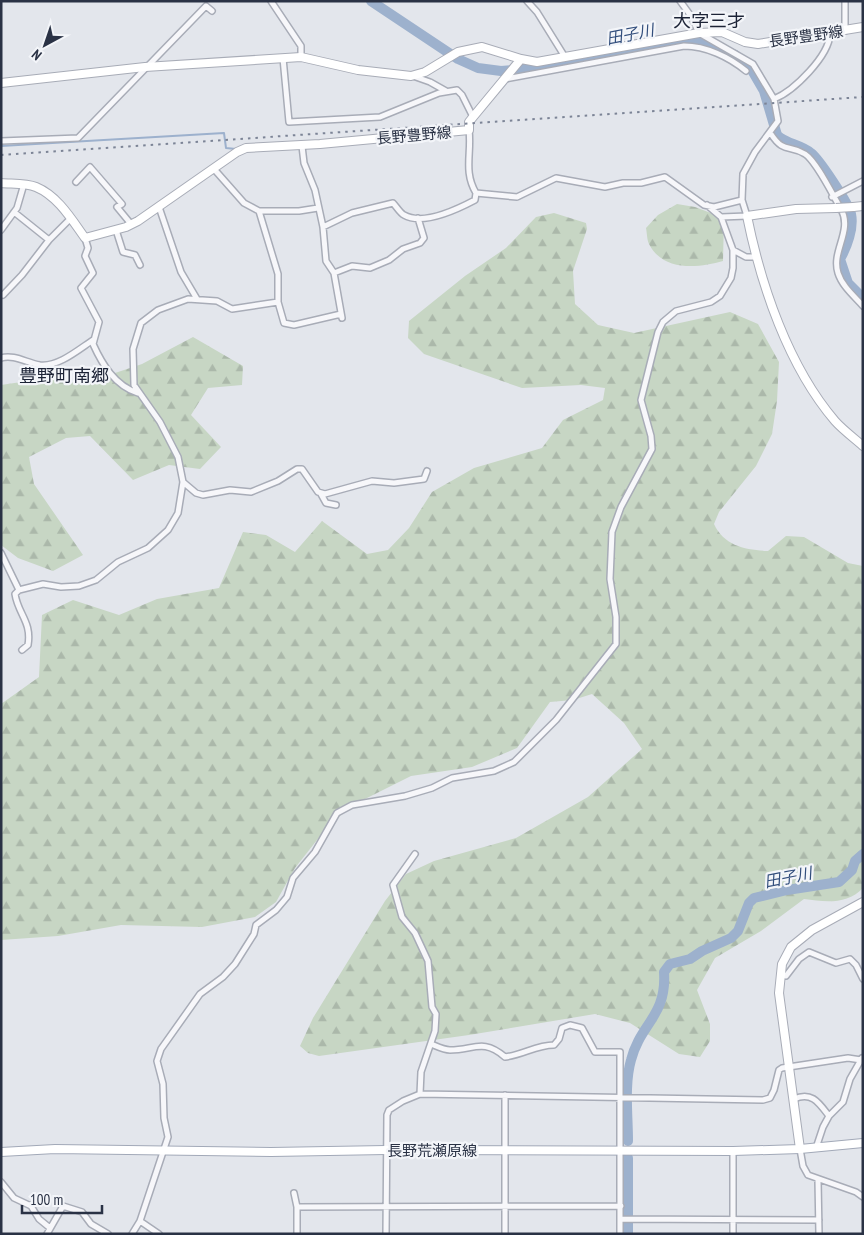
<svg xmlns="http://www.w3.org/2000/svg" width="864" height="1235" font-family="'PT Sans Narrow','Noto Sans JP',sans-serif">
  <style>
    .forest { fill: url(#forest-firs) }
    .lines { fill: none; stroke-linecap: round; stroke-linejoin: round }
    .stream { stroke: #9db1cd; stroke-width: 2 }
    .river { stroke: #9db1cd; stroke-width: 10 }
    .street-casing { stroke: #a8acb7; stroke-width: 8 }
    .secondary-casing { stroke: #a8acb7; stroke-width: 10 }
    .primary-casing { stroke: #a2a9b8; stroke-width: 10 }
    .street { stroke: #f7f7fa; stroke-width: 5 }
    .secondary { stroke: #fff; stroke-width: 8 }
    .primary { stroke: #fff; stroke-width: 8 }
    .rail { stroke: #7c8496; stroke-width: 2; stroke-dasharray: 2.5 5; stroke-linecap: butt }
    .secondary-bridge-casing { stroke: #a8acb7; stroke-width: 10; stroke-linecap: butt }
    .secondary-bridge { stroke: #fff; stroke-width: 8 }
    .labels { text-anchor: middle; dominant-baseline: central; stroke-width: 4.5; stroke-linejoin: round; paint-order: stroke }
    .street-label { font-size: 15px; fill: #2a3245; stroke: #f3f5f9 }
    .water-label { font-size: 16px; font-style: italic; fill: #324e7c; stroke: #f3f5f9 }
    .quarter-label { font-size: 18px; fill: #1c2336; stroke: #f3f5f9 }
  </style>
  <defs>
    <pattern id="forest-firs" width="22" height="20" patternUnits="userSpaceOnUse" patternTransform="scale(1.25)"><rect width="22" height="20" fill="#c7d6c4"/><path d="M5 1l3.5 6h-7zM16 11l3.5 6h-7z" fill="#abb8aa"/></pattern>
  </defs>
  <rect width="100%" height="100%" fill="#e3e6ec"/>
  <path class="forest" d="M677 204 695 207 724 218 723 261C699 268 663 272 649 244 647 240 647 233 646 228L658 215Z
    M554 213 586 223 587 229 573 271 575 304 598 325 634 333 730 312 758 324 779 362 777 401 772 434 756 466 719 512 714 524C724 546 746 550 768 551L786 536 804 537 848 563 863 566V888C847 905 825 902 804 899L761 931 715 958 697 990 710 1024V1041L700 1057 679 1054 630 1023 595 1014 469 1035 319 1056 308 1053 300 1046 313 1018 385 901 406 874 434 861 516 838 588 797 642 749 624 723 592 694 573 700 550 702 517 748 472 767 411 776 353 805 328 826 295 868 276 902 255 917 202 927 121 925 58 936 1 940V704L39 677 42 615 73 600 119 615 157 599 219 588 243 532 266 535 295 552 322 521 367 554 388 550 409 528 432 492 474 468 542 448 563 420 603 400 605 388 581 385 522 388 424 354 408 338 409 321 465 276 506 248 536 217Z
    M193 337 243 366 242 385 208 388 191 415 221 447 200 469 169 465 133 480 90 436 66 438 29 457 34 484 83 555 53 571 18 558 1 545V385L48 378 82 384 142 364Z"/>
  <g class="lines">
    <path class="stream" d="M1 146 224 133 226 148 236 149"/>
    <path class="river" d="M371 1 458 59 478 68 501 71 523 69 641 49 688 38 715 47 735 55 750 67 764 91 777 135C786 144 800 144 811 153 819 159 849 204 851 214 854 228 847 247 840 259L848 283 863 298
      M628 1141C628 1115 624 1085 631 1060 640 1024 667 1016 664 972L670 964 690 959 702 951 731 938 738 931 749 903 754 898 787 890 839 882 852 870 855 861 863 854
      M628 1234V1158"/>
    <defs>
      <path id="street" d="M271 1 301 46V57
        M527 1 537 12 565 57
        M680 1 691 16 699 33 753 64 774 99 778 121 755 152 743 174 742 200 747 216 721 217
        M845 1V31
        M283 58 289 122 380 117 439 93 457 90 462 95 473 117
        M413 76 430 82 446 91
        M505 79 684 46C706 46 729 57 746 71
        M774 99C794 91 829 56 830 34
        M469 130C472 153 463 171 476 193L517 197 556 178 605 187 623 183H641L665 177 704 205 714 207 742 200
        M771 134C784 154 789 144 805 154 817 162 833 196 841 209 853 231 831 251 838 273 842 286 854 296 863 306
        M1 141 78 138 206 6 212 11
        M302 146 304 163 315 190 323 227 326 261 334 273 342 318
        M214 169 244 203 259 211 278 274V302
        M76 182 90 167 122 204 117 207 131 224
        M832 197 863 181
        M159 207 181 272 197 299
        M259 211H299L318 208
        M14 212 49 240 71 218
        M323 227 352 213 393 203C396 206 400 213 404 215 423 226 458 209 475 200L476 193
        M1 230 17 208 24 184
        M116 230 123 252 135 255 140 265
        M85 238 88 248 85 256 93 273 81 288 99 322 93 344C102 364 115 386 138 393
        M733 250 746 257H756
        M334 273 352 266 370 268 389 260 403 249 420 243 424 238 418 218
        M3 295 22 275 49 240
        M1 358C14 354 27 363 40 365 58 367 78 350 93 340
        M183 482 196 493 203 495 230 490 251 492 278 481 297 469H302L318 492 325 494 372 481 394 483 424 479 427 471
        M321 494 326 503 336 505
        M1 553 19 590 43 584 61 587 79 586 96 580 118 562 148 548 168 530 178 513 183 482 178 457 160 422 134 385 133 349 141 323 158 310 188 299 217 301 232 309 278 302 284 323 294 325 341 314
        M19 590 15 594C18 614 32 622 28 645L22 650
        M780 975 786 976 799 959 809 952 836 963 850 959 856 965 863 979
        M431 1044C436 1046 444 1050 450 1050 474 1050 483 1038 505 1057 523 1055 536 1045 554 1045L559 1039 562 1028 570 1025 582 1028 595 1052H620V1234
        M420 1094 763 1100 770 1098 774 1090 779 1070 782 1068 848 1058 861 1060
        M505 1095V1234
        M794 1099C812 1091 819 1103 829 1116
        M816 1148 823 1127 829 1116 843 1102 850 1079 862 1058
        M800 1149 803 1166 808 1175 856 1192 863 1197
        M733 1151V1234
        M818 1180 819 1234
        M1 1182 14 1198 31 1206 39 1219 50 1228
        M294 1193 297 1207
        M622 1219 819 1220
        M140 1221 159 1234
        M47 1234 63 1206 82 1212 91 1224 108 1234
        M132 1234 140 1221 168 1137 164 1118 163 1084 157 1061 161 1049 200 994 223 977 235 964 254 934 256 925 276 910 287 897 293 878 315 852 337 813 352 805 405 796 432 788 452 778 494 771 514 762 556 720 616 644V617L610 579 612 532 621 507 652 449 651 436 641 400 658 332 663 322 676 311 711 302 720 296 731 278 733 268V250L721 217 707 205
        M297 1234V1207L621 1206
        M386 1234 387 1115 389 1110 403 1101 420 1094 421 1072 435 1031 436 1014 432 1007 428 961 415 933 402 917 393 885 415 854"/>
      <path id="secondary" d="M1 83 145 67 301 57 358 70 411 76 425 72 458 52 482 47 521 59
        M1 183C12 184 26 183 36 187 58 196 72 220 85 238L126 227 138 221 237 152 246 148 320 144 469 130V122L473 117 521 59 537 62 699 33 722 32 745 42 758 44 863 27
        M853 207 863 206
        M836 208 796 209 747 216C761 285 788 366 835 421 843 430 854 438 863 446
        M800 1149 779 993 782 964 791 947 812 930 863 902"/>
      <path id="primary" d="M1 1152 55 1149 271 1152 386 1150 733 1151 800 1149 863 1143"/>
    </defs>
    <use href="#street" class="street-casing"/>
    <use href="#secondary" class="secondary-casing"/>
    <use href="#primary" class="primary-casing"/>
    <use href="#street" class="street"/>
    <use href="#secondary" class="secondary"/>
    <use href="#primary" class="primary"/>
    <path class="rail" d="M1 155 863 97"/>
    <defs>
      <path id="secondary-bridge" d="M836 208 853 207"/>
    </defs>
    <use href="#secondary-bridge" class="secondary-bridge-casing"/>
    <use href="#secondary-bridge" class="secondary-bridge"/>
  </g>
  <g class="labels">
    <g class="street-label">
      <text transform="translate(806 36) rotate(-8)">長野豊野線</text>
      <text transform="translate(414 135) rotate(-5)">長野豊野線</text>
      <text x="432" y="1150">長野荒瀬原線</text>
    </g>
    <g class="water-label">
      <text transform="translate(630 34) rotate(-11)">田子川</text>
      <text transform="translate(788 877) rotate(-11)">田子川</text>
    </g>
    <g class="quarter-label">
      <text x="709" y="20">大字三才</text>
      <text x="64" y="375">豊野町南郷</text>
    </g>
  </g>
  <rect width="864" height="1235" fill="none" stroke="#2a3245" stroke-width="5"/>
  <g transform="translate(45 45) rotate(220)" stroke="#f3f5f9" stroke-width="4" paint-order="stroke">
  <path d="M0-4L9 19L0 12L-9 19Z" fill="#2a3245"/>
  <text y="-8" font-size="14" font-weight="bold" text-anchor="middle" fill="#2a3245">N</text>
  </g>
  <path d="M22 1205v8h80v-8" fill="none" stroke="#2a3245" stroke-width="2.5"/>
  <text x="30" y="1205" font-size="15" fill="#2a3245" stroke="#f3f5f9" stroke-width="4" paint-order="stroke">100 m</text>
</svg>
